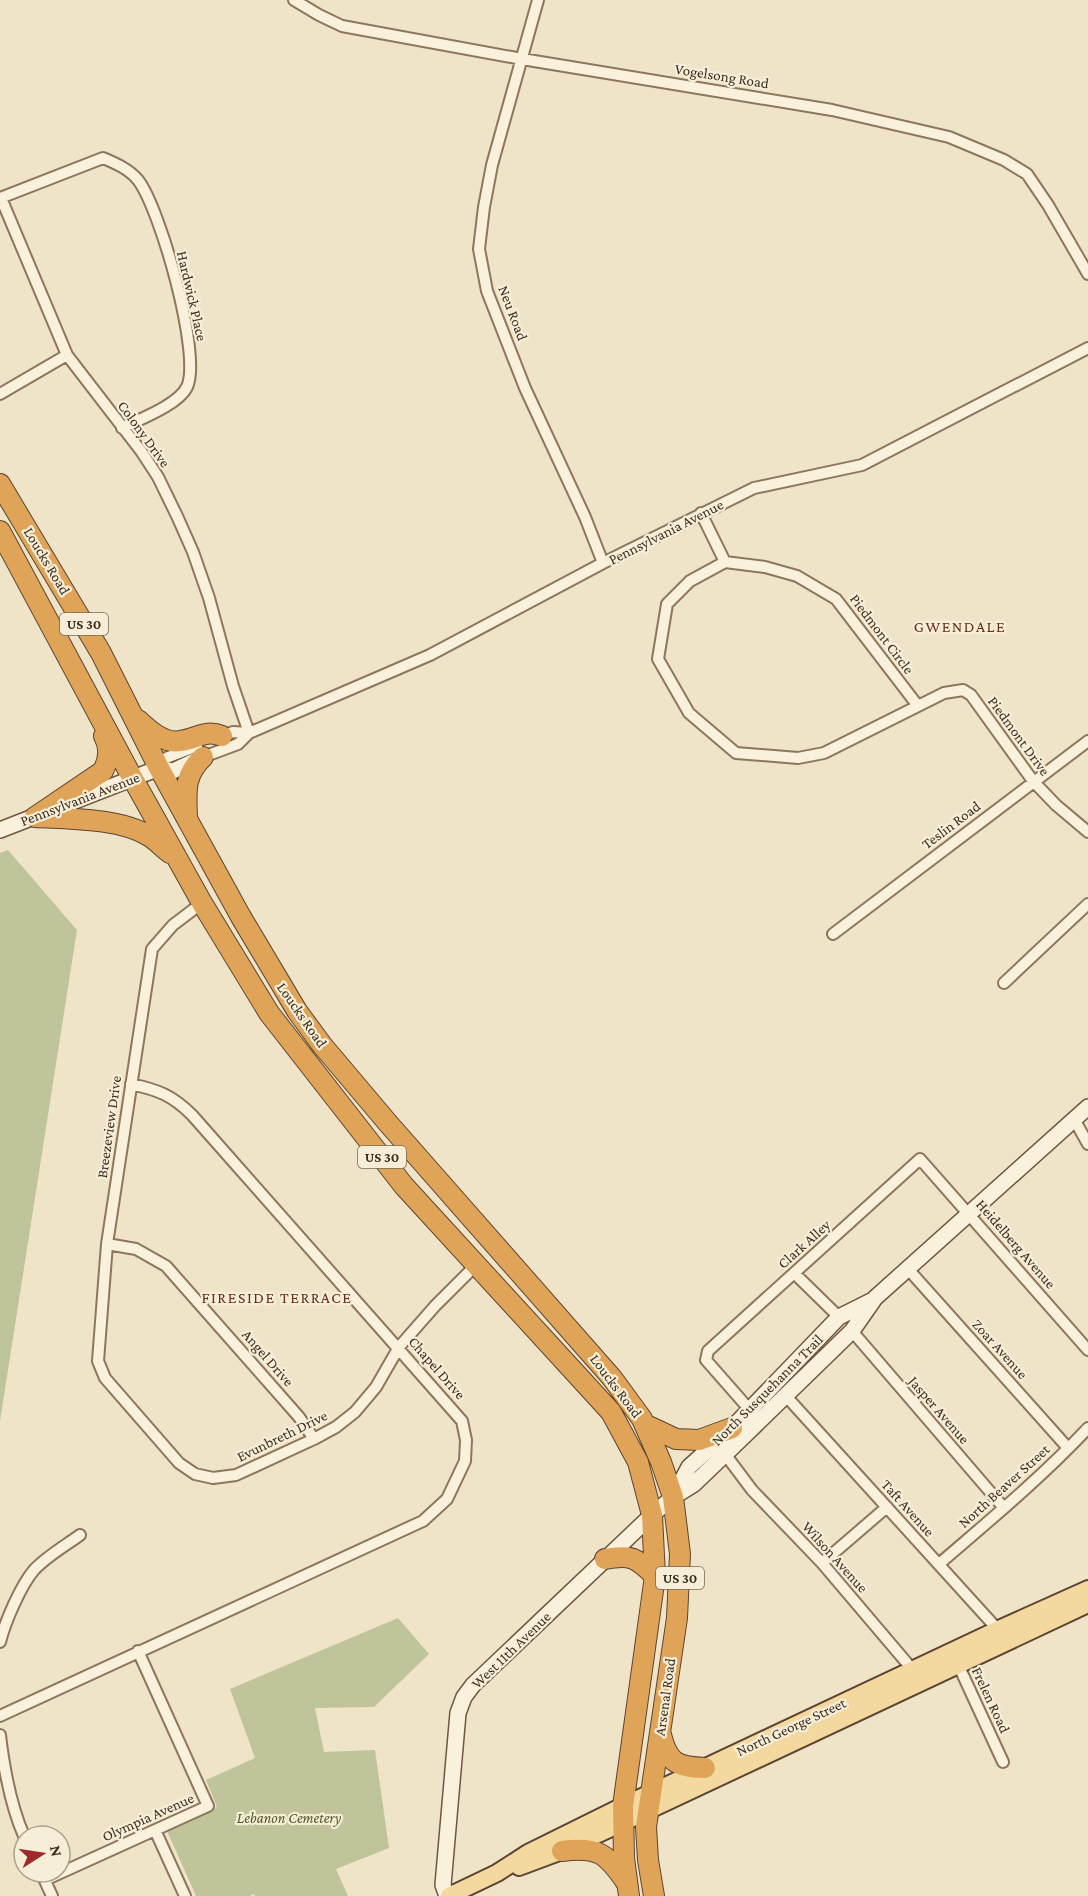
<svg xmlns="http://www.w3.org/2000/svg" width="1088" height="1896" font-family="'Crimson Pro',serif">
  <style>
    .cemetery { fill: #bfc49a }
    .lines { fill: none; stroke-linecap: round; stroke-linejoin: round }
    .street-casing { stroke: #8d765c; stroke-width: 14 }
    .secondary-casing { stroke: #6f573f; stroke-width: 18 }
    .primary-casing { stroke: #5b4430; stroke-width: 20 }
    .highway-casing { stroke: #5b4430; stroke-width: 22 }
    .street { stroke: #faf1dc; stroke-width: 10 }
    .secondary { stroke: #faf1dc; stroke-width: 15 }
    .primary { stroke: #f3d9a0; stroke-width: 16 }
    .highway { stroke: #e0a458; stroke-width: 20 }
    .labels { text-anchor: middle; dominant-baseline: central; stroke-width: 4.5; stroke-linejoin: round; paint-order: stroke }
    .shield { fill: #f7eed8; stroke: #756857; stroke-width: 1.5 }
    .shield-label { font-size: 14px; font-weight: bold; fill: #3d2e20 }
    .street-label { font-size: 15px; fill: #3d2e20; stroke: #f7eed8 }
    .park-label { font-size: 15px; font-style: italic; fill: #4d5a26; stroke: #f7eed8 }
    .neighbourhood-label { font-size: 16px; letter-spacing: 1.5px; fill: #6b2e1e; stroke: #f7eed8 }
  </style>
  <rect width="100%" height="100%" fill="#f0e4c8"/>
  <path class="cemetery" d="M8 850 77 930 0 1421V853Z
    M398 1618 429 1654 374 1707 315 1708 324 1752 375 1750 389 1848 336 1869 348 1896H255L254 1894 250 1896H196L167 1831 217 1807 206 1780 255 1758 230 1689Z"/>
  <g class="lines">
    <defs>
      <path id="street" d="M294 0 319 15 342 26 522 59 832 110 949 137 1004 160 1027 174 1048 205 1088 274
        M538 0 492 165 484 207 479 249 487 291 525 388 585 517 603 563
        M0 198 103 158C115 163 129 169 138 180 160 208 202 355 187 387 178 405 140 419 122 428
        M1 198 67 355 141 451 158 477 177 516 193 552 209 598 233 686 249 733
        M0 394 67 355
        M701 513 725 562
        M918 706 836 599 797 576 765 567 725 562 690 581 667 604 658 659 689 713 736 753 798 758 824 753 944 693 963 690 971 695 1033 781 1056 805 1088 832
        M217 738 233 732 249 733
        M203 757 238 744 249 733 430 655 603 563 754 488 862 465 1088 348
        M159 768 166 758 197 746
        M202 903 173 925 152 949 107 1244 98 1361 105 1378 179 1463 195 1474 213 1478 236 1475 314 1439 336 1427 355 1412 376 1387 399 1347 435 1306 476 1265
        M833 934 1088 741
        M1004 983 1088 904
        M1074 1119 1088 1144
        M107 1244 136 1249 166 1266 299 1417 314 1439
        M908 1269 1068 1448
        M794 1273 839 1317
        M852 1331 1004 1508
        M785 1395 1000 1632
        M749 1409 706 1360 708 1351 920 1159 1088 1350
        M725 1454 752 1490 822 1563 912 1669 915 1675
        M822 1563 887 1507
        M939 1564C990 1520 1042 1477 1088 1428
        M0 1642C5 1622 21 1585 34 1570 47 1556 65 1546 80 1535
        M956 1660 1003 1762
        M0 1716 423 1521 447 1499 465 1461 466 1440 462 1421 192 1115C172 1095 158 1090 131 1084
        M0 1735C4 1769 10 1804 24 1836
        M155 1830 185 1896
        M41 1872 52 1896
        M45 1880 208 1806 138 1651"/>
      <path id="secondary" d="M0 830 159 768 173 771 201 758
        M674 1495 689 1467 732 1428 839 1317 873 1300
        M447 1896 443 1885 458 1713 464 1697 473 1685 652 1515 673 1497 694 1484 743 1437 852 1331 875 1298 1088 1107"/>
      <path id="primary" d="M519 1867 562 1851 1088 1604
        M449 1896 497 1873 528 1853 623 1806 999 1629 1088 1589"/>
      <path id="highway" d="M0 484 101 653 159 768 241 917 297 1011 322 1045 387 1122 612 1378 642 1419 661 1462 673 1497 680 1554 677 1618 646 1827 648 1860 654 1896
        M0 531 133 779 202 903 269 1013 404 1186 611 1412 638 1462 652 1515 655 1576 623 1806 624 1858 629 1896
        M138 720C149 730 164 744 180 741 197 739 205 729 222 736
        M35 817 103 771C109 760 110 747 104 736
        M35 817C69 819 119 818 149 836 156 840 163 848 170 853
        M187 817C186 791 184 775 203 757
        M644 1424 676 1439 699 1440 732 1428
        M605 1559C631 1554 637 1558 655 1576
        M661 1735C668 1763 677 1767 705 1768
        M562 1851C598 1846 607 1854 626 1882"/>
    </defs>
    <use href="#street" class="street-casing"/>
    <use href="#secondary" class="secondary-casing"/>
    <use href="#primary" class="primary-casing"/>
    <use href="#highway" class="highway-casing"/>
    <use href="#street" class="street"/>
    <use href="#secondary" class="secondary"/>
    <use href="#primary" class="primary"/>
    <use href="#highway" class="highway"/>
  </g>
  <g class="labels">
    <g class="shield">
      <rect x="60" y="613" width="48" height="22" rx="4.5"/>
      <rect x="358" y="1146" width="48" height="22" rx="4.5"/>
      <rect x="656" y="1567" width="48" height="22" rx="4.5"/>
    </g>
    <g class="shield-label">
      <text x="84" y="624">US 30</text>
      <text x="382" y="1157">US 30</text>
      <text x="680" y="1578">US 30</text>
    </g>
    <g class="street-label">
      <text transform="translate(722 76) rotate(9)">Vogelsong Road</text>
      <text transform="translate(192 296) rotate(77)">Hardwick Place</text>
      <text transform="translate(513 313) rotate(69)">Neu Road</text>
      <text transform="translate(144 434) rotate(54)">Colony Drive</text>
      <text transform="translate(666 532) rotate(-27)">Pennsylvania Avenue</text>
      <text transform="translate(47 561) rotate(59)">Loucks Road</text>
      <text transform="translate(882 634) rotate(53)">Piedmont Circle</text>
      <text transform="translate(1019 736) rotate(54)">Piedmont Drive</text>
      <text transform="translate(80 799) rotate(-21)">Pennsylvania Avenue</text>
      <text transform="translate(951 825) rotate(-37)">Teslin Road</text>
      <text transform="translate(302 1015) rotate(55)">Loucks Road</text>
      <text transform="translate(109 1127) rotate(-82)">Breezeview Drive</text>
      <text transform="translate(804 1244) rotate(-42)">Clark Alley</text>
      <text transform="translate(1016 1244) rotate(49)">Heidelberg Avenue</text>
      <text transform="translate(1000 1349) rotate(48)">Zoar Avenue</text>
      <text transform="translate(268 1358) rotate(49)">Angel Drive</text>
      <text transform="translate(437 1368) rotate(49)">Chapel Drive</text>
      <text transform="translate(616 1386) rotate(53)">Loucks Road</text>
      <text transform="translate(767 1390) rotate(-45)">North Susquehanna Trail</text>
      <text transform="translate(939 1410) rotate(49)">Jasper Avenue</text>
      <text transform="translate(282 1436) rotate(-26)">Evunbreth Drive</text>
      <text transform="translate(1004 1486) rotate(-42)">North Beaver Street</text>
      <text transform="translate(908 1508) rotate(48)">Taft Avenue</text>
      <text transform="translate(835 1557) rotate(48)">Wilson Avenue</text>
      <text transform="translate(511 1650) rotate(-44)">West 11th Avenue</text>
      <text transform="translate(665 1697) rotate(-82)">Arsenal Road</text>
      <text transform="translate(991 1700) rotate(65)">Frelen Road</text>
      <text transform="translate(791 1727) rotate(-25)">North George Street</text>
      <text transform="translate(148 1817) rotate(-24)">Olympia Avenue</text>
    </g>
    <g class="park-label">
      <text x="289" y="1818">Lebanon Cemetery</text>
    </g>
    <g class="neighbourhood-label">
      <text x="960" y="626">GWENDALE</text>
      <text x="277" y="1297">FIRESIDE TERRACE</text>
    </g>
  </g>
  <g transform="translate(42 1854) rotate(78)"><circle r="28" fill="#f7eed8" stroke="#ada18e" stroke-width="1.5"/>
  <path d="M0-4.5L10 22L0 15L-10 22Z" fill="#9e2a2b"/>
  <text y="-9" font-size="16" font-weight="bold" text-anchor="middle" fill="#3d2e20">N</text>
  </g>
</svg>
